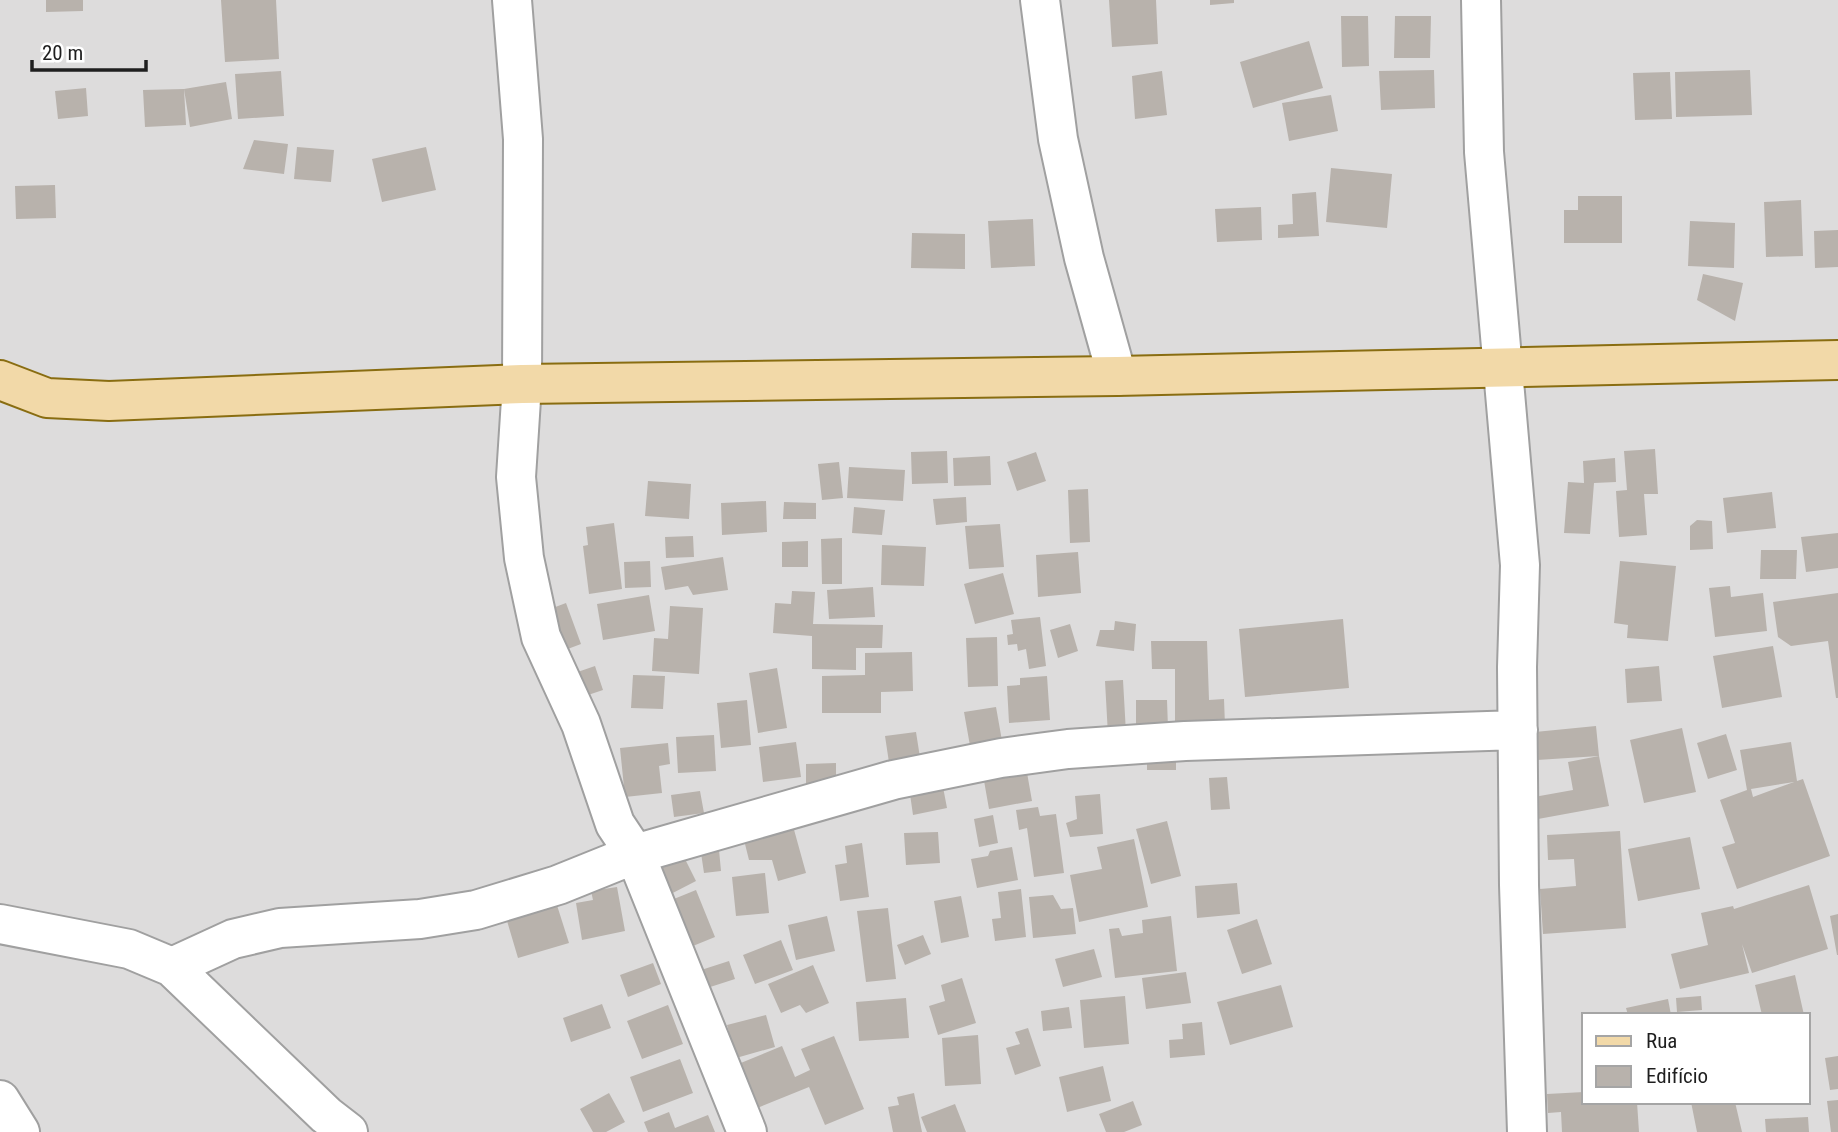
<svg xmlns="http://www.w3.org/2000/svg" width="1838" height="1132" font-family="'Roboto Condensed',sans-serif">
  <style>
    .residential { fill: #dddcdc; fill-rule: evenodd }
    .building { fill: #b8b2ac; fill-rule: evenodd }
    .lines { fill: none; stroke-linecap: round; stroke-linejoin: round }
    .minor-casing { stroke: #a0a0a0; stroke-width: 42 }
    .major-casing { stroke: #896d11; stroke-width: 42 }
    .minor { stroke: #fff; stroke-width: 38 }
    .major { stroke: #f2d9a8; stroke-width: 38 }
  </style>
  <rect width="100%" height="100%" fill="#eeede6"/>
  <path class="residential" d="M0 0H1838V1132H0ZM1584 1015H1808V1102H1584Z"/>
  <path class="building" d="M46 0H83V11L46 12Z
    M221 0H276L279 59 225 62Z
    M1109 0H1156L1158 44 1112 47Z
    M1210 0H1234V3L1210 5Z
    M1341 16H1368L1369 66 1342 67Z
    M1395 16H1431L1430 58H1394Z
    M1309 41 1323 88 1253 108 1240 62Z
    M1434 70 1435 108 1381 110 1379 71Z
    M1750 70 1752 115 1676 117 1675 72Z
    M281 71 284 116 238 119 235 74Z
    M1162 71 1167 115 1135 119 1132 76Z
    M1670 72 1672 119 1635 120 1633 73Z
    M226 82 232 119 190 127 184 89Z
    M86 88 88 116 58 119 55 91Z
    M184 89 186 125 145 127 143 90Z
    M1331 95 1338 131 1289 141 1282 103Z
    M254 140 288 144 284 174 243 169Z
    M297 147 334 150 331 182 294 179Z
    M426 147 436 190 382 202 372 159Z
    M1331 168 1392 174 1387 228 1326 222Z
    M55 185 56 218 16 219 15 186Z
    M1316 192 1319 236 1278 238V225L1293 224 1292 194Z
    M1578 196H1622V243H1564V210H1578Z
    M1801 200 1803 256 1766 257 1764 202Z
    M1261 207 1262 240 1217 242 1215 209Z
    M1033 219 1035 266 991 268 988 221Z
    M1690 221 1735 223 1734 268 1688 266Z
    M1838 230V267L1815 268 1814 231Z
    M912 233 965 234V269L911 268Z
    M1703 274 1743 283 1735 321 1697 300Z
    M1655 449 1658 494H1644L1647 535 1619 537 1616 491 1627 490 1624 451Z
    M947 451 948 483 912 484 911 452Z
    M1036 452 1046 481 1017 491 1007 462Z
    M990 456 991 485 954 486 953 458Z
    M1615 458 1616 482 1594 483 1590 534 1564 533 1568 482 1584 483 1583 461Z
    M839 462 843 498 822 500 818 464Z
    M849 467 905 470 903 501 847 498Z
    M648 481 691 484 689 519 645 516Z
    M1088 489 1090 542 1070 543 1068 490Z
    M1772 492 1776 528 1727 533 1723 498Z
    M966 497 967 522 936 525 933 499Z
    M766 501 767 532 722 535 721 503Z
    M784 502 816 503V519H783Z
    M854 507 885 510 882 535 852 533Z
    M1697 520 1712 521 1713 549 1690 550V526Z
    M614 523 622 589 589 594 583 546 588 545 586 527Z
    M1000 524 1004 567 969 569 965 526Z
    M1838 533V568L1806 572 1801 537Z
    M693 536 694 557 666 558 665 537Z
    M842 538V584H822L821 539Z
    M808 541V567H782V542Z
    M882 545 926 547 924 586 881 585Z
    M1761 550H1797L1796 579H1760Z
    M1078 552 1081 593 1038 597 1036 555Z
    M723 557 728 590 693 595 688 586 665 590 661 567Z
    M650 561 651 587 625 588 624 562Z
    M1620 561 1676 566 1668 641 1627 638 1628 625 1614 623Z
    M1003 573 1014 614 975 624 964 584Z
    M1730 586 1731 597 1763 593 1767 631 1715 637 1709 588Z
    M873 587 875 617 829 619 827 590Z
    M792 591 815 592 813 624 883 625 882 648H856V670L812 669V636L773 633 775 603 791 604Z
    M1838 593V698H1836L1828 641 1791 646 1778 637 1773 602Z
    M649 595 655 631 603 640 597 604Z
    M566 603 581 644 557 653 542 612Z
    M670 606 703 608 699 674 652 671 654 638 668 639Z
    M1040 617 1046 666 1029 669 1026 649 1018 651 1017 644 1008 645 1007 635 1013 634 1011 620Z
    M1343 619 1349 688 1245 697 1239 629Z
    M1115 621 1136 624 1134 651 1096 646 1100 630H1114Z
    M1070 624 1078 651 1058 658 1050 630Z
    M997 637 998 686 968 687 966 638Z
    M1151 641H1207L1209 700 1224 699 1225 726 1175 727V669H1152Z
    M1773 646 1782 697 1722 708 1713 656Z
    M912 652 913 691 881 692V713H822V676L865 675V653Z
    M595 666 603 690 573 700 566 676Z
    M1659 666 1662 701 1627 703 1625 669Z
    M777 668 787 728 758 733 749 673Z
    M633 675 665 676 663 709 631 708Z
    M1047 676 1050 720 1009 723 1007 686 1020 685V678Z
    M1123 680 1126 733 1108 735 1105 681Z
    M747 700 751 745 721 748 717 703Z
    M1136 700H1167L1168 728H1136Z
    M996 707 1004 752 972 757 964 712Z
    M1596 726 1599 756 1537 760 1535 732Z
    M1682 728 1696 792 1644 803 1630 740Z
    M916 732 921 764 890 769 885 736Z
    M1726 734 1737 770 1708 779 1697 743Z
    M714 735 716 771 678 773 676 737Z
    M796 742 801 777 763 782 759 747Z
    M1791 742 1797 781 1803 779 1830 856 1737 889 1722 847 1735 843 1720 800 1747 790 1740 750ZM1794 782 1753 797 1751 789Z
    M668 743 670 764 659 766 662 793 625 797 620 748Z
    M1147 753 1176 754V770H1147Z
    M1599 756 1609 806 1538 819 1534 797 1573 790 1568 762Z
    M836 763V786H806V764Z
    M1026 767 1032 801 989 809 983 775Z
    M1227 777 1230 809 1211 810 1209 778Z
    M943 787 947 808 913 815 910 794Z
    M700 791 704 813 674 817 671 795Z
    M1100 794 1103 834 1070 837 1066 823 1077 819 1075 796Z
    M1038 807 1040 816 1056 814 1064 873 1034 877 1027 828 1019 830 1016 810Z
    M993 815 998 843 979 847 974 819Z
    M1167 821 1181 876 1151 884 1136 829Z
    M793 826 806 873 778 881 772 860H749L744 840Z
    M1620 831 1626 928 1543 934 1540 889 1576 886 1574 859 1548 860 1547 835Z
    M938 832 940 863 906 865 904 833Z
    M1690 837 1700 889 1638 901 1628 849Z
    M1134 839 1148 907 1079 922 1070 875 1102 869 1097 847Z
    M862 843 869 897 840 901 835 865 847 863 845 846Z
    M1012 847 1018 880 977 888 971 859 988 856 990 851Z
    M719 850 721 871 704 873 701 853Z
    M682 853 696 881 665 897 652 868Z
    M765 873 769 913 736 916 732 877Z
    M1237 883 1240 914 1197 918 1195 886Z
    M1809 885 1828 949 1752 973 1742 944 1749 973 1680 989 1671 954 1708 945 1701 913 1733 906 1734 909Z
    M617 887 625 931 582 940 576 903 593 900 591 891Z
    M1021 889 1026 937 995 941 992 919 1001 918 998 892Z
    M696 890 715 937 688 948 669 901Z
    M1053 895 1061 909 1073 908 1076 934 1033 938 1029 897Z
    M961 896 969 937 941 943 934 901Z
    M555 899 569 943 518 958 505 914Z
    M888 908 896 979 866 982 857 911Z
    M1838 914V955H1837L1830 916Z
    M827 916 835 951 796 960 788 925Z
    M1171 916 1177 971 1115 978 1109 929 1119 928 1122 936 1143 933 1142 920Z
    M1257 919 1272 964 1242 974 1227 930Z
    M923 935 931 954 905 965 897 945Z
    M781 940 793 970 755 984 743 955Z
    M1094 949 1102 977 1063 987 1055 959Z
    M729 961 735 979 704 989 698 971Z
    M653 963 661 984 628 997 620 975Z
    M813 965 829 1003 806 1013 800 1005 781 1013 768 984Z
    M1186 972 1191 1003 1146 1009 1142 978Z
    M1795 975 1804 1015H1762L1755 985Z
    M962 978 976 1023 938 1035 929 1006 945 1001 941 985Z
    M1281 985 1293 1027 1230 1045 1217 1002Z
    M1125 996 1129 1044 1084 1048 1080 1000Z
    M1701 996 1702 1010 1677 1012 1676 998Z
    M906 998 909 1038 859 1041 856 1002Z
    M1668 999 1671 1015H1628L1626 1008Z
    M602 1004 611 1028 571 1042 563 1018Z
    M668 1005 683 1044 642 1059 627 1021Z
    M1069 1007 1072 1028 1043 1031 1041 1011Z
    M766 1015 775 1047 736 1058 727 1025Z
    M1202 1022 1205 1055 1170 1058 1169 1040 1183 1039 1182 1024Z
    M1028 1028 1041 1066 1015 1075 1006 1048 1020 1044 1015 1032Z
    M978 1035 981 1084 945 1086 942 1038Z
    M834 1036 864 1109 825 1125 809 1087 750 1111 731 1067 782 1046 795 1077 810 1070 801 1049Z
    M1838 1056V1089L1830 1090 1825 1058Z
    M680 1059 693 1093 643 1112 630 1077Z
    M1103 1066 1111 1101 1067 1112 1059 1077Z
    M1584 1092V1102H1637L1639 1132H1562L1561 1112 1548 1113 1547 1094Z
    M609 1093 625 1122 606 1132H593L580 1109Z
    M914 1093 922 1132H893L888 1107 899 1105 897 1097Z
    M1838 1100V1132H1831L1827 1101Z
    M1133 1101 1142 1125 1124 1132H1106L1099 1114Z
    M1691 1102H1735L1742 1132H1697Z
    M955 1104 966 1132H927L921 1117Z
    M669 1112 675 1128 708 1115 715 1132H648L644 1122Z
    M1808 1117 1809 1132H1766L1765 1119Z"/>
  <g class="lines">
    <defs>
      <path id="minor" d="M512 0 523 139 522 384 516 477 524 558 541 637 581 724 615 824 635 854 747 1132
        M1040 0 1058 139 1084 258 1117 376
        M1481 0 1484 152 1520 565 1517 667 1519 885 1527 1132
        M0 924 129 949 172 967 233 939 280 928 420 919 476 910 558 885 635 854 893 780 1001 758 1068 749 1185 741 1518 730
        M172 967 326 1115 348 1132
        M0 1100 20 1132"/>
      <path id="major" d="M0 380 47 398 109 401 522 384 1117 376 1838 360"/>
    </defs>
    <use href="#minor" class="minor-casing"/>
    <use href="#major" class="major-casing"/>
    <use href="#minor" class="minor"/>
    <use href="#major" class="major"/>
  </g>
  <rect x="1582" y="1013" width="228" height="91" fill="#ffffff" stroke="#a5a5a5" stroke-width="2"/>
  <rect x="1596" y="1036" width="35" height="10" fill="#f2d9a8" stroke="#a5a5a5" stroke-width="2"/>
  <text x="1646" y="1048" font-size="21" fill="#1f1f1f">Rua</text>
  <rect x="1596" y="1066" width="35" height="21" fill="#b8b2ac" stroke="#a5a5a5" stroke-width="2"/>
  <text x="1646" y="1083" font-size="21" fill="#1f1f1f">Edifício</text>
  <path d="M32 60v10h114v-10" fill="none" stroke="#1f1f1f" stroke-width="3.5"/>
  <text x="42" y="60" font-size="21" fill="#1f1f1f" stroke="#ffffff" stroke-width="5" paint-order="stroke">20 m</text>
</svg>
